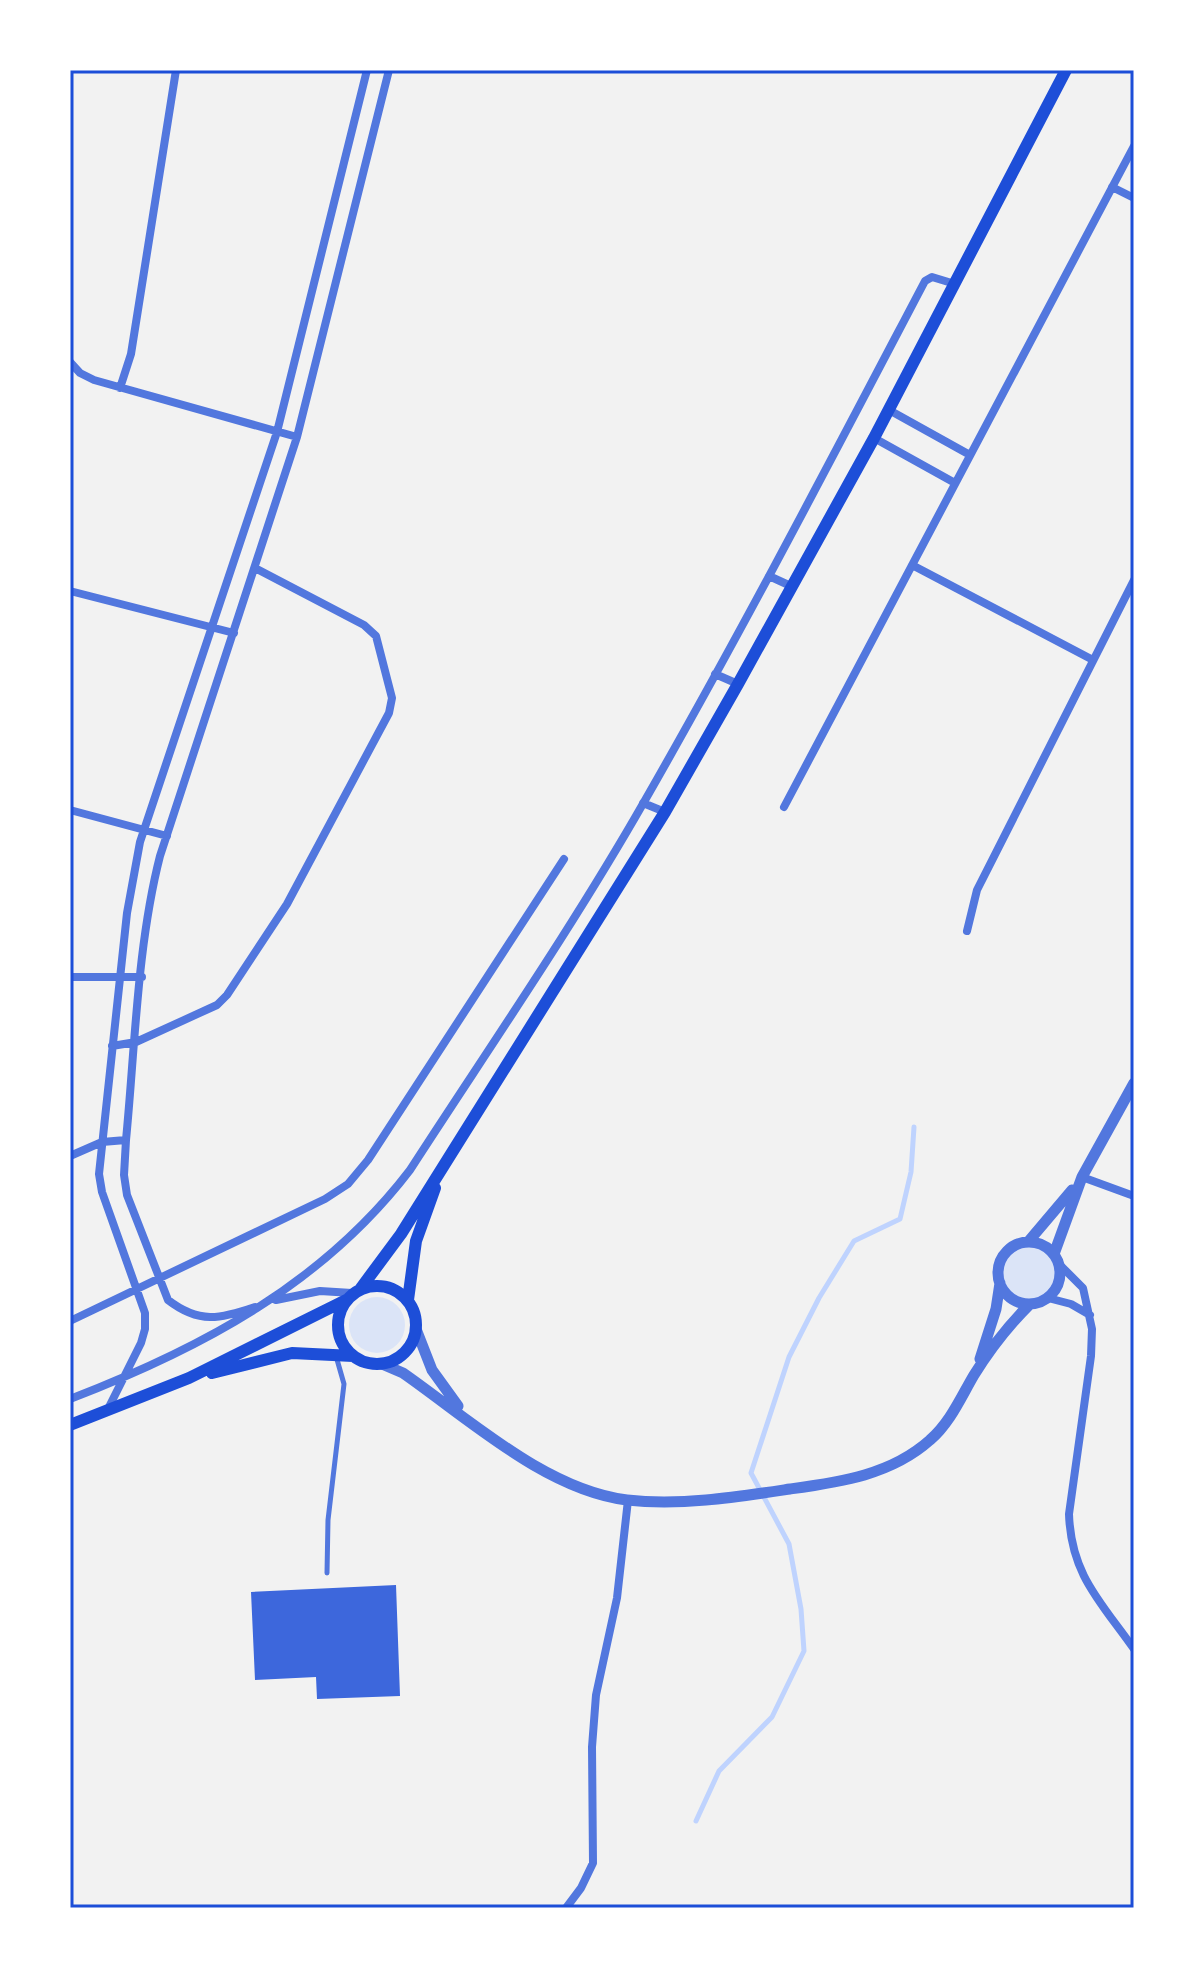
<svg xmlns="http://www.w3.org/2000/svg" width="1204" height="1978" font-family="'DejaVu Sans',sans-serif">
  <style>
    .green { fill: #dbe4f7 }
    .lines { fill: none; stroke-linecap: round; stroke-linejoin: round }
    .stream { stroke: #bfd3fe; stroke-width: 5 }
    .building { fill: #3d67dc }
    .service { stroke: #5277de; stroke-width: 5 }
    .minor { stroke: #5277de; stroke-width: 8 }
    .tertiary { stroke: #5277de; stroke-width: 11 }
    .secondary { stroke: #1d4ed8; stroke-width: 12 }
    .neatline { fill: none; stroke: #1d4ed8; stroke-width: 3 }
  </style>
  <rect width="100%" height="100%" fill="#f2f2f2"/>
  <path class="green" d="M1002 1273a27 27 0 1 1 54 0a27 27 0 1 1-54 0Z
    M349 1325a28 28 0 1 1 56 0a28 28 0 1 1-56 0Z"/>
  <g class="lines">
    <path class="stream" d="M696 1821 719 1771 772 1717 804 1651 801 1609 789 1544 751 1473 789 1357 819 1298 854 1241 900 1219 911 1172 914 1127"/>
  </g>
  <path class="building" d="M396 1585 400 1696 317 1699 316 1677 255 1680 251 1592Z"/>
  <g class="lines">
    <path class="service" d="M327 1573 328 1520 344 1384 336 1356"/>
    <path class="minor" d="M1112 187 1134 198
      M70 362 80 373 94 380 297 437
      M120 388 131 354 176 70
      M889 410 970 455
      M874 438 955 483
      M912 565 1093 660
      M769 576 793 587
      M70 591 234 633
      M715 674 738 684
      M643 803 665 812
      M784 807 1134 146
      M70 810 167 836
      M967 931 977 890 1134 580
      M70 977H142
      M112 1046 136 1042 217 1005 227 995 287 904 389 713 392 698 376 636 364 625 255 568
      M70 1156 102 1142 126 1140
      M1082 1177 1134 1196
      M1058 1263 1083 1288 1092 1329 1091 1356 1069 1514C1071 1575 1101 1602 1134 1649
      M1048 1298 1071 1304 1090 1315
      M276 1300 320 1291 352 1293
      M255 1307C220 1319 199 1324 168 1300L127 1195 124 1175 126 1140C135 1048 137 946 160 856L297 437 389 70
      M70 1321 325 1199 348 1184 368 1160 564 859
      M70 1399C202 1348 323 1284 410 1170 489 1048 572 928 644 802 742 631 833 456 925 281L932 277 955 284
      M108 1409 141 1343 145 1329V1313L102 1192 99 1174 127 913 140 842 277 432 367 70
      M566 1908 581 1888 593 1863 592 1747 596 1695 617 1598 628 1500"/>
    <path class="tertiary" d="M1028 1242 1072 1190
      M998 1273a31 31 0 1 1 62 0a31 31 0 1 1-62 0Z
      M1054 1254 1082 1177 1134 1083
      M416 1329 432 1370 458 1406
      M980 1359 996 1309 1000 1283
      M382 1364 403 1373C469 1419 546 1490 627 1500 681 1506 737 1497 790 1489 840 1482 891 1475 930 1440 950 1423 961 1397 974 1375 990 1349 1008 1326 1030 1304"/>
    <path class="secondary" d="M338 1325a39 39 0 1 1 78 0a39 39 0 1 1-78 0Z
      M361 1288 401 1234 665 812 738 684 874 438 1066 70
      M408 1300 416 1241 435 1188
      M212 1373 292 1353 353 1356
      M70 1425 189 1378 348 1299"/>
  </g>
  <rect width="1204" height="1978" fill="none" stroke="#ffffff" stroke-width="144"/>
  <rect x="72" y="72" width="1060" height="1834" class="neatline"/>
</svg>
